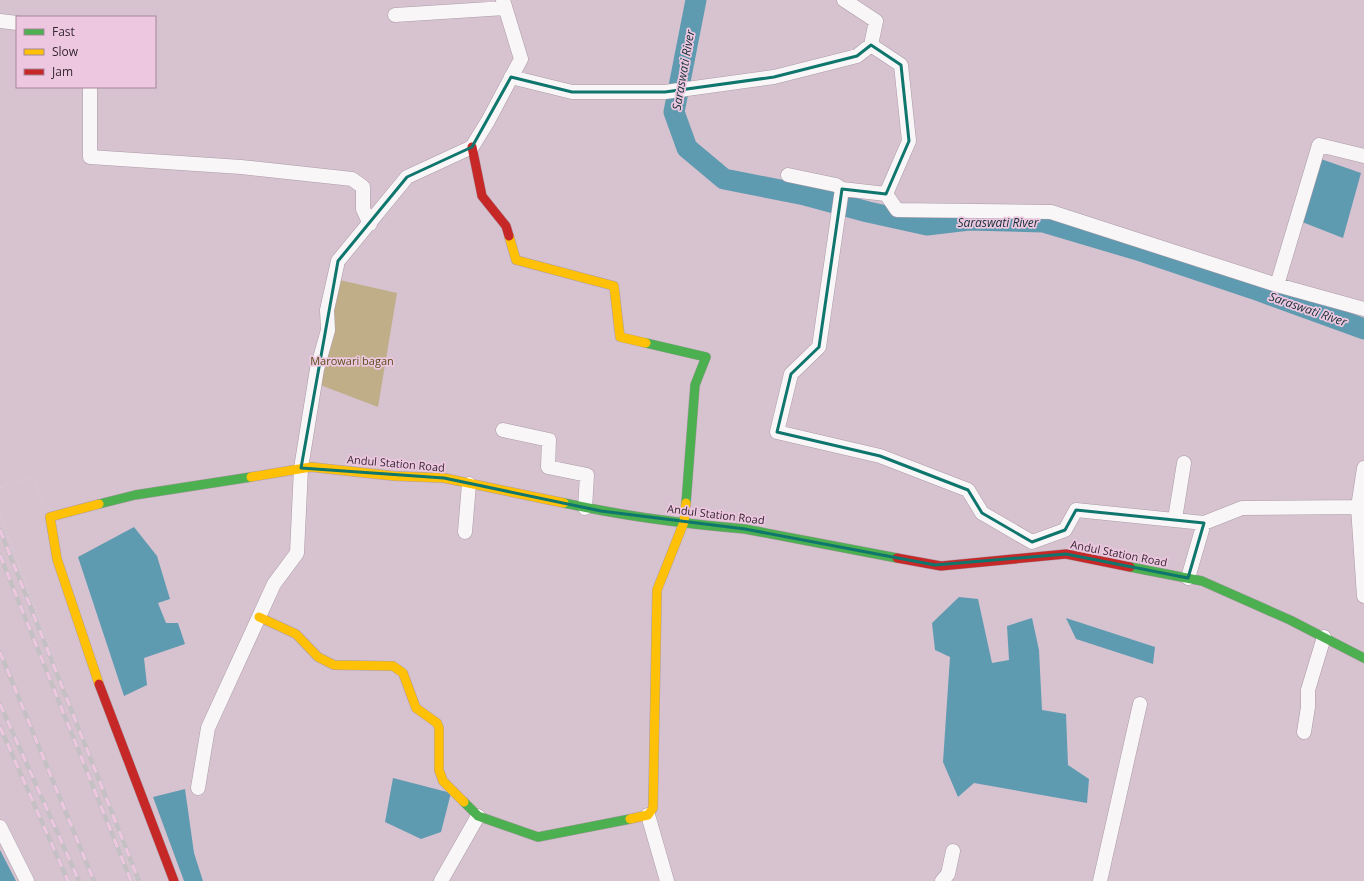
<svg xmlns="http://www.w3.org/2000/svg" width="1364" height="881" font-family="'Open Sans',sans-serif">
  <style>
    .green { fill: #c0ae88 }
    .water { fill: #5f9bb0 }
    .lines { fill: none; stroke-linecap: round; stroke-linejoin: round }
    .river { stroke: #5f9bb0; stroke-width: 21 }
    .street-casing { stroke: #ab9ba6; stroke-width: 15 }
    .fast-casing { stroke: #ab9ba6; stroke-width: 10 }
    .slow-casing { stroke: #ab9ba6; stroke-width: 10 }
    .jam-casing { stroke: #ab9ba6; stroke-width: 10 }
    .path { stroke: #d5d0d3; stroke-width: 2; stroke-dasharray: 1 3; stroke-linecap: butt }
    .street { stroke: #f9f6f8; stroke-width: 14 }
    .fast { stroke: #4caf50; stroke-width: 9 }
    .slow { stroke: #ffc107; stroke-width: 9 }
    .jam { stroke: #c62828; stroke-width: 9 }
    .rail-casing { stroke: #c5c0c4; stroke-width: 4.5 }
    .rail { stroke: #edc7e0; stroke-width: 3; stroke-dasharray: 9; stroke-linecap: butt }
    .marked { fill: none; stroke: #0f766e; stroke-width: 3; stroke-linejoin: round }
    .labels { text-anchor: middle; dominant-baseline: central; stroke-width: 3.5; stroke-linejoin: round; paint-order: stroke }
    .park-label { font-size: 11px; fill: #5a501a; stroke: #edc7e0 }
    .street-label { font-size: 11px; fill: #352731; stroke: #edc7e0 }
    .water-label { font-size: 12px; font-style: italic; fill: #143138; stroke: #edc7e0 }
  </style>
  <rect width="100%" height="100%" fill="#d7c2d0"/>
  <path class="green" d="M335 279 397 293 378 407 315 383Z"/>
  <path class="water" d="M1321 159 1361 173 1343 238 1297 220Z
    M134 527 157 556 170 599 158 603 166 623H178L185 644 144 658 147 685 124 696 78 557Z
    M959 597 978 599 992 663 1009 660 1007 626 1032 618 1039 650 1042 710 1066 714 1068 765 1089 779 1087 803 974 783 958 797 943 762 950 657 935 650 932 623Z
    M1066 618 1155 647 1153 664 1076 639Z
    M393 778 451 793 441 832 421 839 385 822Z
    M185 789 194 853 203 881H184L153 797Z
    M0 850 16 881H0Z"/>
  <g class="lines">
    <path class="river" d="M696 0 674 112 687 148 724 179 805 195 868 212 927 225 969 220 1043 222 1141 251 1254 289 1364 329"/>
    <defs>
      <path id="street" d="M844 0 876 21 871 45 901 65 909 141 886 194 842 189 819 347 791 374 777 432 880 456 968 490 982 513 1032 542 1065 530 1076 510 1204 523 1188 578
        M395 15 505 8
        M0 21 17 23
        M511 77 572 92H665L774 77 857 56 871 45
        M90 87V157L241 167 352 179 363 187V209L370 224
        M788 175 836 185 842 189
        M886 194 897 210 1051 212 1277 285 1364 309
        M1277 285 1319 145 1364 156
        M503 430 549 440 548 467 587 475 585 508
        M1175 519 1184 463
        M1204 523 1242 508 1364 507
        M465 532 469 484
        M1364 596 1358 507 1364 468
        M1304 732 1308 707V690L1324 637
        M198 788 208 728 274 584 297 553 301 468 317 369 328 330 327 310 338 261 407 177 472 147 488 121 521 59 503 0
        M648 815 667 881
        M0 827 27 881
        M441 881 478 816
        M942 881 948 874 953 851
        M1100 881 1140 704"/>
      <path id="fast" d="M646 343 706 357 695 385 686 503
        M564 503C623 516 685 524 745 529L897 558
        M99 504 135 495 251 477
        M1130 567 1202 581 1290 620 1364 658
        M464 802 478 816 538 837 630 819"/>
      <path id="slow" d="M509 236 516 260 614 286 620 337 646 343
        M251 477 311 467 394 476 444 478 564 503
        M259 617 296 634 318 657 334 665 393 666 403 673 416 708 437 723 439 728V770L443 781 464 802
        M99 684 57 559 50 517 99 504
        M630 819 648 815 653 808 657 590 684 522 686 503"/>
      <path id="jam" d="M472 147 482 196 506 226 509 236
        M897 558 941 566 1066 554 1130 567
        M99 684 174 881"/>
    </defs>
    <use href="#street" class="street-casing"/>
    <use href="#fast" class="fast-casing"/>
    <use href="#slow" class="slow-casing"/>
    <use href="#jam" class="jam-casing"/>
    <path class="path" d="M0 487 33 477 44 504
      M0 513 135 881"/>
    <use href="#street" class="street"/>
    <use href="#fast" class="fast"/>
    <use href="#slow" class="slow"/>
    <use href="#jam" class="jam"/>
    <defs>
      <path id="rail" d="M0 530 139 881
        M0 555 131 881
        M0 652 94 881
        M0 704 79 881
        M0 727 68 881"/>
    </defs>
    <use href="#rail" class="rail-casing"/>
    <use href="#rail" class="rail"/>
  </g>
  <path class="marked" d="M871 45 901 65 909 141 886 194 842 189 819 347 791 374 777 432 880 456 968 490 982 513 1032 542 1065 530 1076 510 1204 523 1188 578 1066 554 935 565 745 529 601 511 444 478 301 468 338 261 407 177 472 147 511 77 572 92H665L774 77 857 56Z"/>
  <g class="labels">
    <g class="park-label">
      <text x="352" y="360">Marowari bagan</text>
    </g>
    <g class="street-label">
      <text transform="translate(396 463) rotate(5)">Andul Station Road</text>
      <text transform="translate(716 514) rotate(7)">Andul Station Road</text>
      <text transform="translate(1119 553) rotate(11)">Andul Station Road</text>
    </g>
    <g class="water-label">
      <text transform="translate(683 70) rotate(-80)">Saraswati River</text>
      <text x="998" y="222">Saraswati River</text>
      <text transform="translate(1308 309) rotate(19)">Saraswati River</text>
    </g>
  </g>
  <rect x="16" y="16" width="140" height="72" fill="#edc7e0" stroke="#a3879a"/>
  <rect x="24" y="29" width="20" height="6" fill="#4caf50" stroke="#a3879a"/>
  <text x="52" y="36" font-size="12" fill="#352731">Fast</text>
  <rect x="24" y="49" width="20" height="6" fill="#ffc107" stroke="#a3879a"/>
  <text x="52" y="56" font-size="12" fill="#352731">Slow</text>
  <rect x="24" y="69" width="20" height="6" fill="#c62828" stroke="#a3879a"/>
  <text x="52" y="76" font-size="12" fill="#352731">Jam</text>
</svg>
